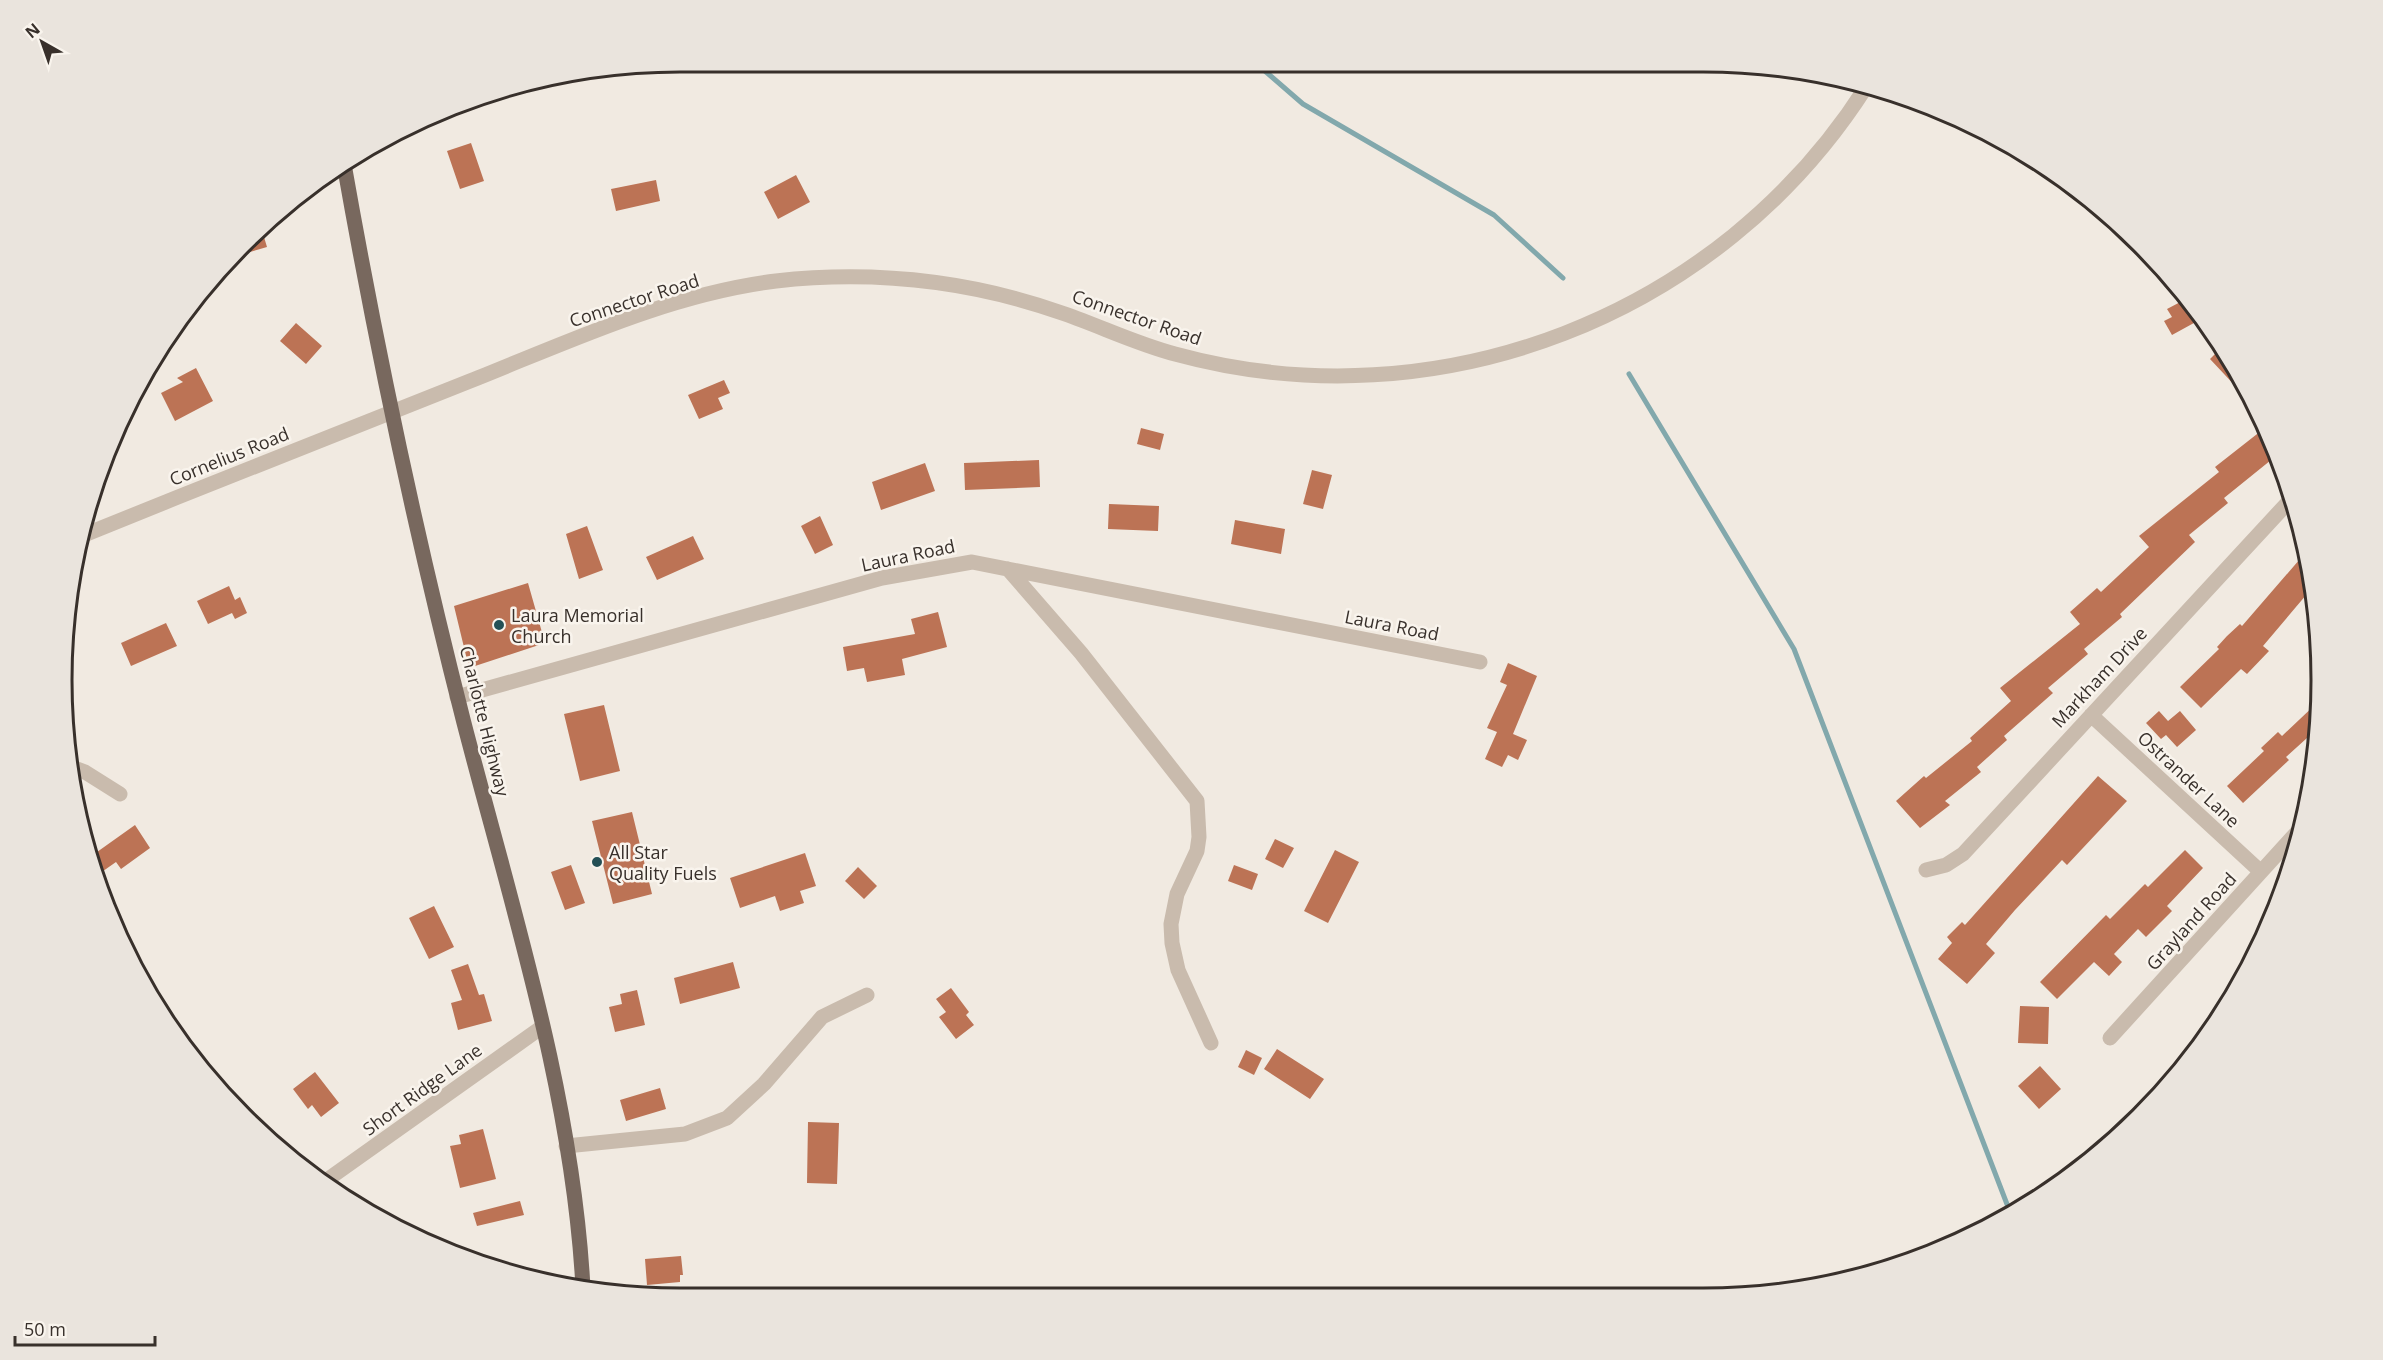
<svg xmlns="http://www.w3.org/2000/svg" width="2383" height="1360" font-family="'Open Sans',sans-serif">
  <style>
    .lines { fill: none; stroke-linecap: round; stroke-linejoin: round }
    .stream { stroke: #82a8ac; stroke-width: 5 }
    .building { fill: #bc7355 }
    .minor { stroke: #c9bbad; stroke-width: 15 }
    .major { stroke: #78685e; stroke-width: 15 }
    .poi-dot { fill: #245056; stroke: #f9f4ed; stroke-width: 2 }
    .labels { text-anchor: middle; dominant-baseline: central; stroke-width: 5; stroke-linejoin: round; paint-order: stroke }
    .street-label { font-size: 18px; fill: #38302b; stroke: #f9f4ed }
    .poi-label { font-size: 18px; fill: #38302b; stroke: #f9f4ed; text-anchor: start }
    .rim { fill: none; stroke: #38302b; stroke-width: 3 }
  </style>
  <rect width="100%" height="100%" fill="#f1eae1"/>
  <g class="lines">
    <path class="stream" d="M1258 65 1303 104 1494 215 1563 278
      M1629 374 1794 649 2010 1212"/>
  </g>
  <path class="building" d="M471 143 484 181 460 189 447 151Z
    M796 175 810 202 778 219 764 192Z
    M656 180 660 201 616 211 611 189Z
    M261 227 267 247 250 252 246 240Z
    M2188 298 2203 318 2172 335 2164 321 2172 317 2167 309Z
    M296 323 322 346 306 364 280 341Z
    M2221 348 2245 385 2239 390 2210 359Z
    M196 368 213 401 175 421 161 393 183 382 177 378Z
    M724 380 730 393 718 398 723 409 699 419 688 395Z
    M2266 427 2276 456 2224 498 2228 503 2189 535 2195 542 2120 614 2122 617 2084 649 2088 654 2048 688 2053 693 2004 736 2007 740 1977 767 1981 772 1945 801 1950 805 1920 828 1896 801 1924 776 1926 778 1972 741 1970 738 2011 701 2000 688 2080 624 2070 612 2097 588 2101 592 2149 547 2139 536 2219 472 2215 467Z
    M1141 428 1164 434 1160 450 1137 444Z
    M1039 460 1040 487 965 490 964 463Z
    M925 463 935 491 881 510 872 482Z
    M1312 470 1332 475 1323 509 1303 504Z
    M1109 504 1159 506 1158 531 1108 529Z
    M820 516 833 545 815 554 801 526Z
    M1235 520 1285 529 1281 554 1231 544Z
    M587 526 603 570 579 579 566 534Z
    M693 536 704 559 657 580 646 557Z
    M2306 552 2312 588 2263 646 2269 651 2247 674 2241 669 2201 708 2180 687 2219 649 2217 647 2227 636 2240 624 2242 626Z
    M528 583 545 643 469 668 454 606Z
    M229 586 235 600 240 597 247 613 235 619 232 613 208 624 197 601Z
    M938 612 947 647 902 659 905 675 867 682 864 668 847 671 843 647 915 634 911 619Z
    M166 623 177 646 131 666 121 643Z
    M1508 663 1537 676 1513 734 1527 740 1518 760 1508 755 1502 767 1485 759 1497 732 1487 728 1507 685 1500 682Z
    M2318 702 2317 748 2307 738 2286 757 2289 760 2243 803 2227 786 2264 751 2261 748 2278 732 2282 736Z
    M604 705 620 771 580 781 564 714Z
    M2159 711 2168 721 2180 711 2196 730 2177 747 2166 735 2161 739 2146 723Z
    M2098 776 2127 801 2067 865 2062 860 2015 910 1986 944 1995 953 1967 984 1938 959 1952 943 1947 937 1962 922 1965 925Z
    M632 812 652 894 613 904 592 821Z
    M135 825 150 848 121 869 116 862 96 876 90 857Z
    M1275 839 1294 848 1283 868 1265 859Z
    M1335 850 1359 862 1328 923 1304 911Z
    M2185 850 2203 868 2167 906 2172 911 2146 937 2138 929 2114 954 2122 962 2109 976 2094 962 2057 999 2040 982 2106 915 2110 919 2145 884 2148 887Z
    M805 853 816 886 800 891 804 903 780 911 775 896 740 908 730 878Z
    M571 865 585 903 565 910 551 872Z
    M1234 865 1258 874 1252 890 1228 881Z
    M858 867 877 886 864 899 845 881Z
    M434 906 454 947 429 959 409 918Z
    M733 962 740 988 680 1004 674 978Z
    M468 964 479 995 484 994 492 1021 458 1030 451 1003 462 1000 451 970Z
    M951 988 969 1012 966 1015 974 1025 956 1039 939 1017 946 1012 936 999Z
    M637 990 645 1025 615 1032 609 1007 622 1004 620 994Z
    M2020 1006 2049 1007 2048 1044 2018 1043Z
    M1277 1049 1324 1079 1310 1099 1264 1069Z
    M1246 1050 1262 1058 1254 1075 1238 1067Z
    M2040 1066 2061 1089 2039 1109 2018 1086Z
    M315 1072 339 1103 321 1117 312 1105 308 1109 293 1089Z
    M660 1088 666 1109 626 1121 620 1100Z
    M808 1122 839 1123 837 1184 807 1183Z
    M483 1129 496 1179 460 1188 450 1146 461 1144 459 1135Z
    M520 1201 524 1215 477 1226 473 1213Z
    M681 1256 683 1275H680V1282L647 1285 645 1259Z"/>
  <g class="lines">
    <path class="minor" d="M79 537C209 484 340 433 470 381 568 342 670 294 776 281 875 270 972 281 1065 314 1102 327 1137 344 1175 354 1438 426 1720 316 1866 87
      M1008 569 1081 653 1197 801 1199 837 1197 851 1177 894 1171 924 1172 943 1178 970 1211 1043
      M457 697 882 578 972 562 1480 662
      M2091 715 2261 872
      M69 766 85 772 120 794
      M1926 870 1946 865 1963 854 2292 498
      M2110 1038 2300 829
      M566 1146 685 1134 727 1118 764 1084 822 1017 867 995
      M324 1182 542 1027"/>
    <path class="major" d="M344 164C377 351 417 539 464 723 512 908 573 1097 583 1288"/>
  </g>
  <g class="poi-dot">
    <circle cx="499" cy="625" r="6"/>
    <circle cx="597" cy="862" r="6"/>
  </g>
  <g class="labels">
    <g class="street-label">
      <text transform="translate(634 300) rotate(-18)">Connector Road</text>
      <text transform="translate(1137 317) rotate(19)">Connector Road</text>
      <text transform="translate(229 456) rotate(-22)">Cornelius Road</text>
      <text transform="translate(908 555) rotate(-12)">Laura Road</text>
      <text transform="translate(1392 625) rotate(11)">Laura Road</text>
      <text transform="translate(2099 677) rotate(-47)">Markham Drive</text>
      <text transform="translate(485 721) rotate(76)">Charlotte Highway</text>
      <text transform="translate(2189 779) rotate(43)">Ostrander Lane</text>
      <text transform="translate(2191 921) rotate(-48)">Grayland Road</text>
      <text transform="translate(422 1089) rotate(-36)">Short Ridge Lane</text>
    </g>
    <g class="poi-label">
      <text x="511" y="615">Laura Memorial<tspan x="511" dy="21">Church</tspan></text>
      <text x="609" y="852">All Star<tspan x="609" dy="21">Quality Fuels</tspan></text>
    </g>
  </g>
  <path d="M0 0H2383V1360H0ZM680 72H1703A608 608 0 0 1 2311 680V680A608 608 0 0 1 1703 1288H680A608 608 0 0 1 72 680V680A608 608 0 0 1 680 72Z" fill="#eae4dd" fill-rule="evenodd"/>
  <path class="rim" d="M680 72H1703A608 608 0 0 1 2311 680V680A608 608 0 0 1 1703 1288H680A608 608 0 0 1 72 680V680A608 608 0 0 1 680 72Z"/>
  <g transform="translate(42 42) rotate(320)" stroke="#f9f4ed" stroke-width="4.5" paint-order="stroke">
  <path d="M0-4.5L10 22L0 15L-10 22Z" fill="#38302b"/>
  <text y="-9" font-size="16" font-weight="bold" text-anchor="middle" fill="#38302b">N</text>
  </g>
  <path d="M15 1336v9h140v-9" fill="none" stroke="#38302b" stroke-width="3"/>
  <text x="24" y="1336" font-size="18" fill="#38302b" stroke="#f9f4ed" stroke-width="4.5" paint-order="stroke">50 m</text>
</svg>
